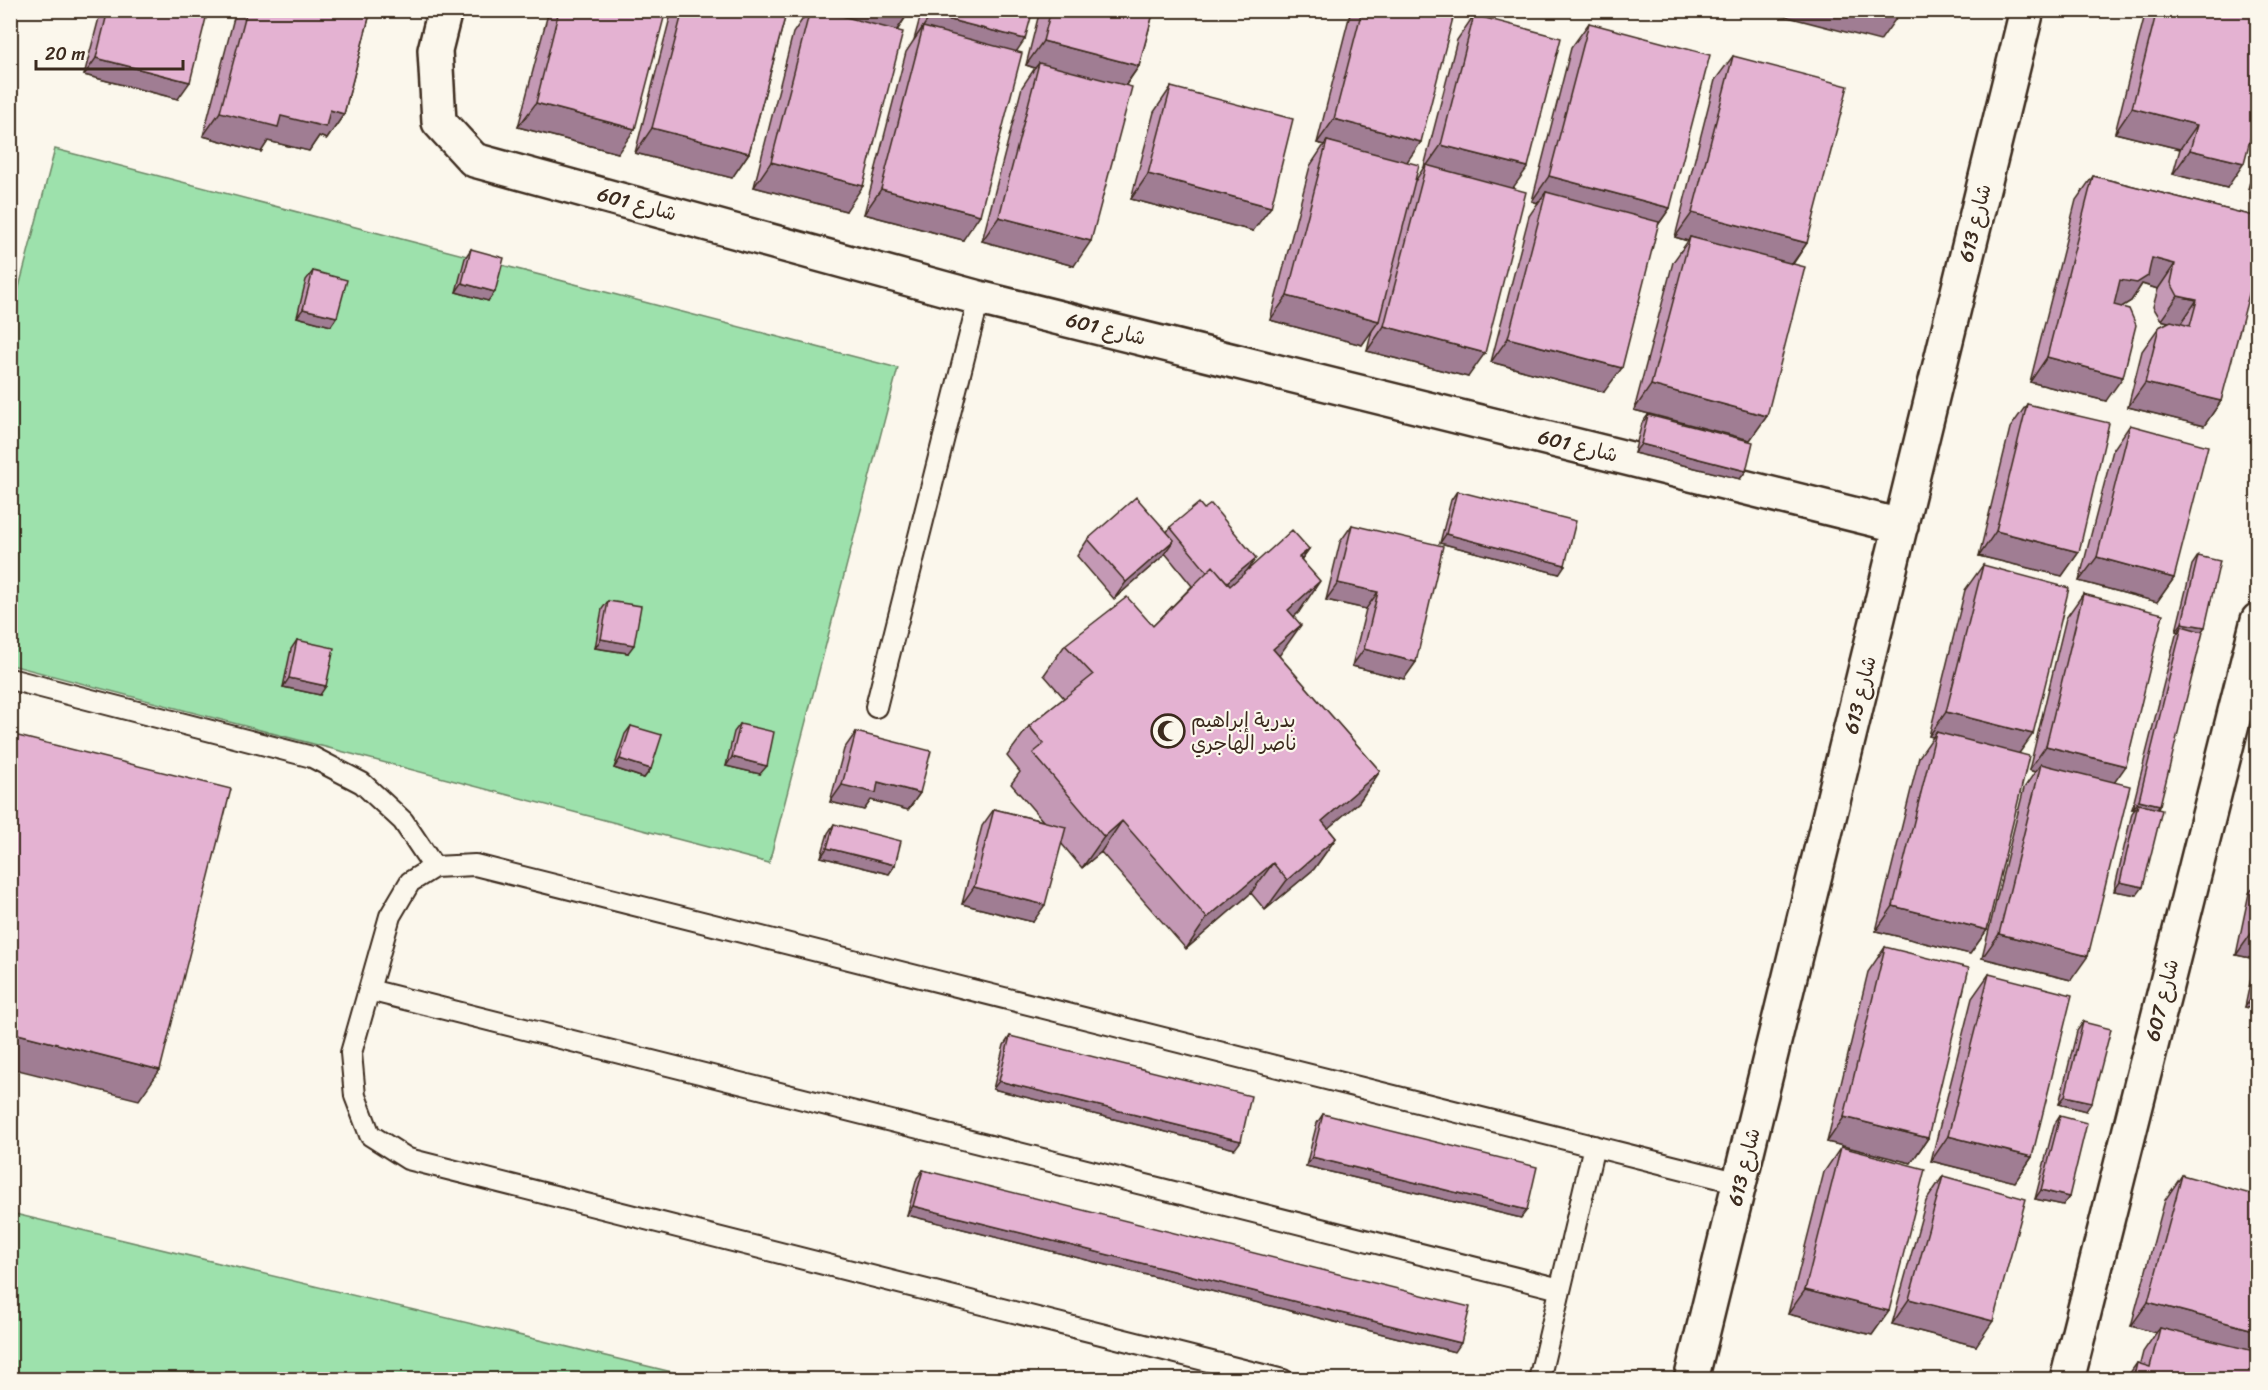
<svg xmlns="http://www.w3.org/2000/svg" width="2268" height="1390" font-family="Sriracha,'Playpen Sans Arabic',sans-serif">
  <style>
    .green { fill: #9de1ac; stroke: #6c8665; stroke-width: 1.5 }
    .lines { fill: none; stroke-linecap: round; stroke-linejoin: round }
    .service-casing { stroke: #3b2a1e; stroke-width: 24 }
    .minor-casing { stroke: #3b2a1e; stroke-width: 38 }
    .service { stroke: #fbf7ec; stroke-width: 20 }
    .minor { stroke: #fbf7ec; stroke-width: 33 }
    .wall { fill: #c499b5; stroke: #3b2a1e; stroke-width: 1.5 }
    .shaded-wall { fill: #a07d93; stroke: #3b2a1e; stroke-width: 1.5 }
    .building { fill: #e4b2d2; stroke: #3b2a1e; stroke-width: 1.5 }
    .labels { text-anchor: middle; dominant-baseline: central; stroke-width: 4.5; stroke-linejoin: round; paint-order: stroke }
    .street-label { font-size: 20px; fill: #3b2a1e; stroke: #fbf7ec }
    .poi-label { font-size: 20px; fill: #3b2a1e; stroke: #fbf7ec; text-anchor: start }
  </style>
  <rect width="100%" height="100%" fill="#fbf7ec"/>
  <filter id="ink" filterUnits="userSpaceOnUse"><feTurbulence type="fractalNoise" baseFrequency=".0167" numOctaves="2"/><feDisplacementMap in="SourceGraphic" scale="12" xChannelSelector="R" yChannelSelector="G"/><feConvolveMatrix kernelMatrix="1 2 1 2 8 2 1 2 1" color-interpolation-filters="sRGB"/></filter>
  <g filter="url(#ink)">
    <path class="green" d="M55 149 898 368 769 863 11 665V318Z
      M10 1213H11L701 1379H11Z"/>
    <g class="lines">
      <defs>
        <path id="service" d="M10 679 312 757 362 783 403 821 434 867
          M876 707 979 298
          M369 990 1560 1289
          M1283 1380 408 1159 370 1135 355 1096 351 1053 390 916 410 882 434 867 475 865 1740 1183
          M1539 1380 1594 1146"/>
        <path id="minor" d="M445 10 435 50 439 122 474 160 979 298 1901 526
          M1691 1380 2027 10
          M2067 1380 2258 620"/>
      </defs>
      <use href="#service" class="service-casing"/>
      <use href="#minor" class="minor-casing"/>
      <use href="#service" class="service"/>
      <use href="#minor" class="minor"/>
    </g>
    <path class="wall" d="M101 10H208L178 99 84 75Z
      M236 10H371L344 114 327 139 319 136 309 151 268 141 261 152 203 136Z
      M549 10H666L618 153 518 127Z
      M672 10H787L749 153 732 178 635 153Z
      M800 10H909L907 15 897 31 846 211 754 187 793 33 804 17 798 16Z
      M922 10H1033L1016 52 963 240 864 214 906 52 914 40Z
      M1040 10H1154L1139 66 1126 85 1074 266 982 241 1022 87 1035 68 1026 65Z
      M1351 10H1455L1407 162 1416 180 1424 167 1457 40 1474 15 1513 188 1468 377 1367 351 1372 330 1362 345 1270 320 1310 166 1324 145 1317 143Z
      M2146 10H2258L2227 188 2173 174 2180 149 2115 133Z
      M1589 23 1670 208 1658 225 1604 392 1491 362 1529 216 1538 203 1532 201 1571 48Z
      M1733 56 1807 243 1793 264 1767 416 1750 440 1634 410 1673 262 1688 241 1675 237 1715 80Z
      M1171 87 1253 231 1131 199 1154 112Z
      M2258 151V191L2248 189Z
      M2093 176 2258 217 2221 401 2204 426 2128 407 2142 351 2159 327 2169 322 2161 320 2153 307 2158 289 2142 284 2131 301 2121 307 2106 401 2030 382 2076 200Z
      M471 249 488 301 456 292 465 258Z
      M313 271 331 326 297 317 306 280Z
      M2027 404 2079 552 2062 576 1979 556 2010 428Z
      M1648 415 1746 471 1740 479 1634 453 1642 423Z
      M2130 425 2174 578 2157 602 2079 581 2113 450Z
      M1457 491 1559 574 1440 543 1451 500Z
      M1352 525 1416 662 1404 679 1352 666 1366 609 1326 600 1340 542Z
      M1170 527 1247 570 1309 549 1301 560 1299 612 1294 617 1279 656 1380 771 1359 802 1328 828 1336 838 1314 869 1265 910 1251 893 1186 949 1101 852 1082 868 1061 843 1033 922 962 904 982 826 994 809 1043 821 1011 784 1020 772 1007 756 1029 726 1064 698 1044 675 1065 645 1153 626 1192 586 1165 553 1162 557 1114 599 1077 556 1088 539 1167 532Z
      M2198 556 2202 631 2137 895 2114 891 2132 813 2135 809H2132L2176 635 2178 632 2176 631 2192 565Z
      M1983 565 2019 753 1987 930 1970 954 1876 931 1919 757 1933 737 1929 736 1965 590Z
      M2083 594 2114 782 2071 980 1982 958 2024 788 2035 772 2029 770 2066 618Z
      M608 601 628 653 595 648 602 609Z
      M297 640 320 695 283 687 291 649Z
      M740 724 760 774 726 766 734 732Z
      M631 726 651 769 644 778 614 768 625 734Z
      M856 732 920 793 908 810 871 800 864 810 830 802 844 749Z
      M834 824 895 865 889 874 821 857 828 833Z
      M2258 881V1010L2245 1007 2255 959 2236 955 2249 893Z
      M1885 947 1928 1138 1911 1163 1827 1142 1868 972Z
      M1989 974 2032 1157 2015 1182 1931 1161 1972 998Z
      M2083 1022 2086 1111 2059 1104 2077 1031Z
      M1010 1036 1235 1149 993 1089 1004 1045Z
      M1323 1114 1521 1218 1306 1166 1317 1123Z
      M2060 1116 2069 1197 2063 1205 2035 1199 2054 1125Z
      M1841 1147 1889 1311 1872 1335 1788 1314 1824 1172Z
      M2258 1166V1186L2253 1185Z
      M923 1170 1455 1352 907 1215 917 1178Z
      M2182 1175 2258 1380H2125L2137 1363 2140 1364 2143 1352 2156 1333 2131 1326 2165 1200Z
      M1943 1176 1976 1346 1892 1324 1926 1201Z"/>
    <path class="shaded-wall" d="M802 10H809L804 17 798 16Z
      M810 10H889L907 15 890 40Z
      M1761 10H1872L1897 17 1880 41Z
      M931 15 1025 39 1008 64 923 27 914 40Z
      M1043 41 1139 66 1122 90 1039 63 1035 68 1026 65Z
      M96 58 190 82 178 99 84 75Z
      M536 103 635 129 618 153 518 127Z
      M2132 108 2197 125 2180 149 2115 133Z
      M330 110 344 114 327 139 319 136 309 151 268 141 261 152 203 136 220 112Z
      M1334 119 1421 142 1404 166 1327 141 1324 145 1317 143Z
      M652 128 749 153 732 178 635 153Z
      M1441 145 1528 167 1510 192 1425 168Z
      M2190 150 2244 163 2227 188 2173 174Z
      M771 162 863 186 846 211 754 187Z
      M1148 174 1271 207 1253 231 1131 199Z
      M1549 176 1670 208 1653 232 1546 192 1538 203 1532 201Z
      M2258 176V191L2248 189Z
      M881 189 980 215 963 240 864 214Z
      M1692 213 1807 243 1790 267 1690 237 1688 241 1675 237Z
      M999 217 1091 241 1074 266 982 241Z
      M2152 258 2175 264 2158 289 2142 284 2131 301 2120 308 2103 304 2120 280Z
      M462 283 495 292 488 301 456 292Z
      M1287 296 1379 321 1362 345 1270 320Z
      M2178 296 2197 300 2180 325 2161 320Z
      M303 309 337 317 331 326 297 317Z
      M1384 326 1485 353 1468 377 1367 351Z
      M1508 338 1622 368 1604 392 1491 362Z
      M2047 357 2123 377 2106 401 2030 382Z
      M2145 383 2221 401 2204 426 2128 407Z
      M1651 385 1767 416 1750 440 1634 410Z
      M1641 444 1746 471 1740 479 1634 453Z
      M1996 531 2079 552 2062 576 1979 556Z
      M1446 534 1565 565 1559 574 1440 543Z
      M1174 540 1162 557 1114 599 1126 582Z
      M1309 549 1287 579 1299 557Z
      M2097 557 2174 578 2157 602 2079 581Z
      M1256 558 1244 575 1208 605 1220 588Z
      M1320 581 1299 612 1267 641 1288 610Z
      M1338 583 1378 592 1366 609 1326 600Z
      M2182 623 2205 627 2198 636 2182 626 2178 632 2176 631Z
      M1301 625 1279 656 1273 649Z
      M601 639 634 645 628 653 595 648Z
      M1364 649 1416 662 1404 679 1352 666Z
      M289 678 326 686 320 695 283 687Z
      M1946 712 2033 734 2015 759 1936 732 1933 737 1929 736Z
      M2046 746 2126 766 2109 790 2041 764 2035 772 2029 770Z
      M732 757 767 766 760 774 726 766Z
      M620 759 651 769 644 778 614 768Z
      M1380 771 1359 802 1300 852 1322 821Z
      M878 782 920 793 908 810 871 800 864 810 830 802 842 785Z
      M2139 800 2160 805 2154 814 2138 804 2135 809H2132Z
      M1122 821 1101 852 1082 868 1104 837Z
      M1336 838 1314 869 1265 910 1287 880Z
      M827 848 895 865 889 874 821 857Z
      M1273 863 1251 893 1186 949 1207 918Z
      M2120 882 2143 887 2137 895 2114 891Z
      M974 887 1045 905 1033 922 962 904Z
      M1893 906 1987 930 1970 954 1876 931Z
      M2253 931 2258 932V955L2255 959 2236 955Z
      M1999 934 2088 956 2071 980 1982 958Z
      M2258 989V1010L2245 1007Z
      M10 1032 160 1070 139 1100 10 1068Z
      M999 1081 1241 1141 1235 1149 993 1089Z
      M2065 1096 2092 1102 2086 1111 2059 1104Z
      M1844 1117 1928 1138 1911 1163 1827 1142Z
      M1948 1136 2032 1157 2015 1182 1931 1161Z
      M1312 1157 1527 1210 1521 1218 1306 1166Z
      M2258 1178V1186L2253 1185Z
      M2041 1190 2069 1197 2063 1205 2035 1199Z
      M913 1206 1461 1343 1455 1352 907 1215Z
      M1805 1290 1889 1311 1872 1335 1788 1314Z
      M1909 1299 1993 1321 1976 1346 1892 1324Z
      M2148 1302 2258 1331V1360L2160 1328 2156 1333 2131 1326Z"/>
    <path class="building" d="M108 10H208L190 82 96 58Z
      M247 10H371L344 114 330 110 326 127 281 116 278 127 220 112Z
      M559 10H666L635 129 536 103Z
      M683 10H787L749 153 652 128Z
      M810 10H819L903 32 863 186 771 162Z
      M889 10H909L907 15Z
      M932 10H1033L1025 39 931 15Z
      M1051 10H1154L1139 66 1043 41Z
      M1362 10H1455L1421 142 1334 119Z
      M1872 10H1898L1897 17Z
      M2157 10H2258V109L2244 163 2190 150 2197 125 2132 108Z
      M1474 15 1561 38 1528 167 1441 145Z
      M1589 23 1710 55 1670 208 1549 176Z
      M923 27 1022 53 980 215 881 189Z
      M1733 56 1848 86 1807 243 1692 213Z
      M1039 63 1132 87 1091 241 999 217Z
      M1171 87 1293 119 1271 207 1148 174Z
      M1327 141 1419 165 1379 321 1287 296Z
      M1426 165 1526 192 1485 353 1384 326Z
      M2093 176 2258 217V260L2221 401 2145 383 2159 327 2171 321 2190 326 2197 300 2178 296 2171 283 2175 264 2152 258 2148 276 2137 283 2120 280 2114 305 2129 309 2136 325 2123 377 2047 357Z
      M1546 192 1659 222 1622 368 1508 338Z
      M1690 237 1805 267 1767 416 1651 385Z
      M471 249 504 258 495 292 462 283Z
      M313 271 347 280 337 317 303 309Z
      M2027 404 2109 423 2079 552 1996 531Z
      M1648 415 1753 442 1746 471 1641 444Z
      M2130 425 2208 446 2174 578 2097 557Z
      M1457 491 1576 521 1565 565 1446 534Z
      M1136 497 1174 540 1126 582 1088 539Z
      M1199 503 1204 509 1211 504 1256 558 1227 582 1213 566 1207 572 1170 527Z
      M1352 525 1443 546 1416 662 1364 649 1378 592 1338 583Z
      M1292 530 1309 549 1299 557 1320 581 1288 610 1301 625 1273 649 1380 771 1322 821 1336 838 1287 880 1273 863 1207 918 1122 821 1104 837 1033 753 1044 744 1029 726 1093 675 1065 645 1127 597 1153 626 1213 566 1230 586Z
      M2198 556 2220 561 2205 627 2182 623Z
      M1983 565 2069 588 2033 734 1946 712Z
      M2083 594 2163 614 2126 766 2046 746Z
      M608 601 641 606 634 645 601 639Z
      M2182 626 2203 632 2160 805 2139 800Z
      M297 640 334 648 326 686 289 678Z
      M740 724 774 732 767 766 732 757Z
      M631 726 662 735 651 769 620 759Z
      M856 732 931 751 920 793 878 782 876 793 842 785Z
      M1936 732 2029 756 1987 930 1893 906Z
      M10 734 231 789 160 1070 10 1032Z
      M2041 764 2130 786 2088 956 1999 934Z
      M2138 804 2162 810 2143 887 2120 882Z
      M994 809 1066 827 1045 905 974 887Z
      M834 824 901 841 895 865 827 848Z
      M2258 910V932L2253 931Z
      M1885 947 1969 968 1928 1138 1844 1117Z
      M1989 974 2072 995 2032 1157 1948 1136Z
      M2083 1022 2111 1029 2092 1102 2065 1096Z
      M1010 1036 1251 1096 1241 1141 999 1081Z
      M1323 1114 1537 1167 1527 1210 1312 1157Z
      M2060 1116 2087 1123 2069 1197 2041 1190Z
      M1841 1147 1925 1169 1889 1311 1805 1290Z
      M923 1170 1470 1307 1461 1343 913 1206Z
      M2182 1175 2258 1196V1331L2148 1302Z
      M1943 1176 2026 1199 1993 1321 1909 1299Z
      M2160 1328 2258 1352V1380H2133L2137 1363 2150 1367Z
      M1993 1373 2018 1380H1992Z"/>
  </g>
  <defs>
    <symbol id="mosque-ring" viewBox="-11 -11 22 22"><circle r="9.5" fill="#fbf7ec" stroke="#3b2a1e" stroke-width="1.5"/><path d="M3.5-4.9A6 6 0 1 0 3.5 4.9A5 5 0 1 1 3.5-4.9Z" fill="#3b2a1e"/></symbol>
  </defs>
  <g fill-rule="evenodd">
    <use href="#mosque-ring" x="1149" y="712" width="38" height="38"/>
  </g>
  <g class="labels">
    <g class="street-label">
      <text transform="translate(637 204) rotate(15)">شارع 601</text>
      <text transform="translate(1975 223) rotate(-76)">شارع 613</text>
      <text transform="translate(1106 329) rotate(14)">شارع 601</text>
      <text transform="translate(1578 446) rotate(14)">شارع 601</text>
      <text transform="translate(1860 695) rotate(-76)">شارع 613</text>
      <text transform="translate(2162 1000) rotate(-76)">شارع 607</text>
      <text transform="translate(1744 1167) rotate(-76)">شارع 613</text>
    </g>
    <g class="poi-label">
      <text x="1191" y="720">بدرية إبراهيم<tspan x="1191" dy="23">ناصر الهاجري</tspan></text>
    </g>
  </g>
  <rect width="2268" height="1390" fill="none" stroke="#fbf7ec" stroke-width="36"/>
  <rect x="18" y="18" width="2232" height="1354" fill="none" stroke="#3b2a1e" stroke-width="2" filter="url(#ink)"/>
  <path d="M36 60v9h147v-9" fill="none" stroke="#3b2a1e" stroke-width="3"/>
  <text x="45" y="60" font-size="18" fill="#3b2a1e" stroke="#fbf7ec" stroke-width="4.5" paint-order="stroke">20 m</text>
</svg>
